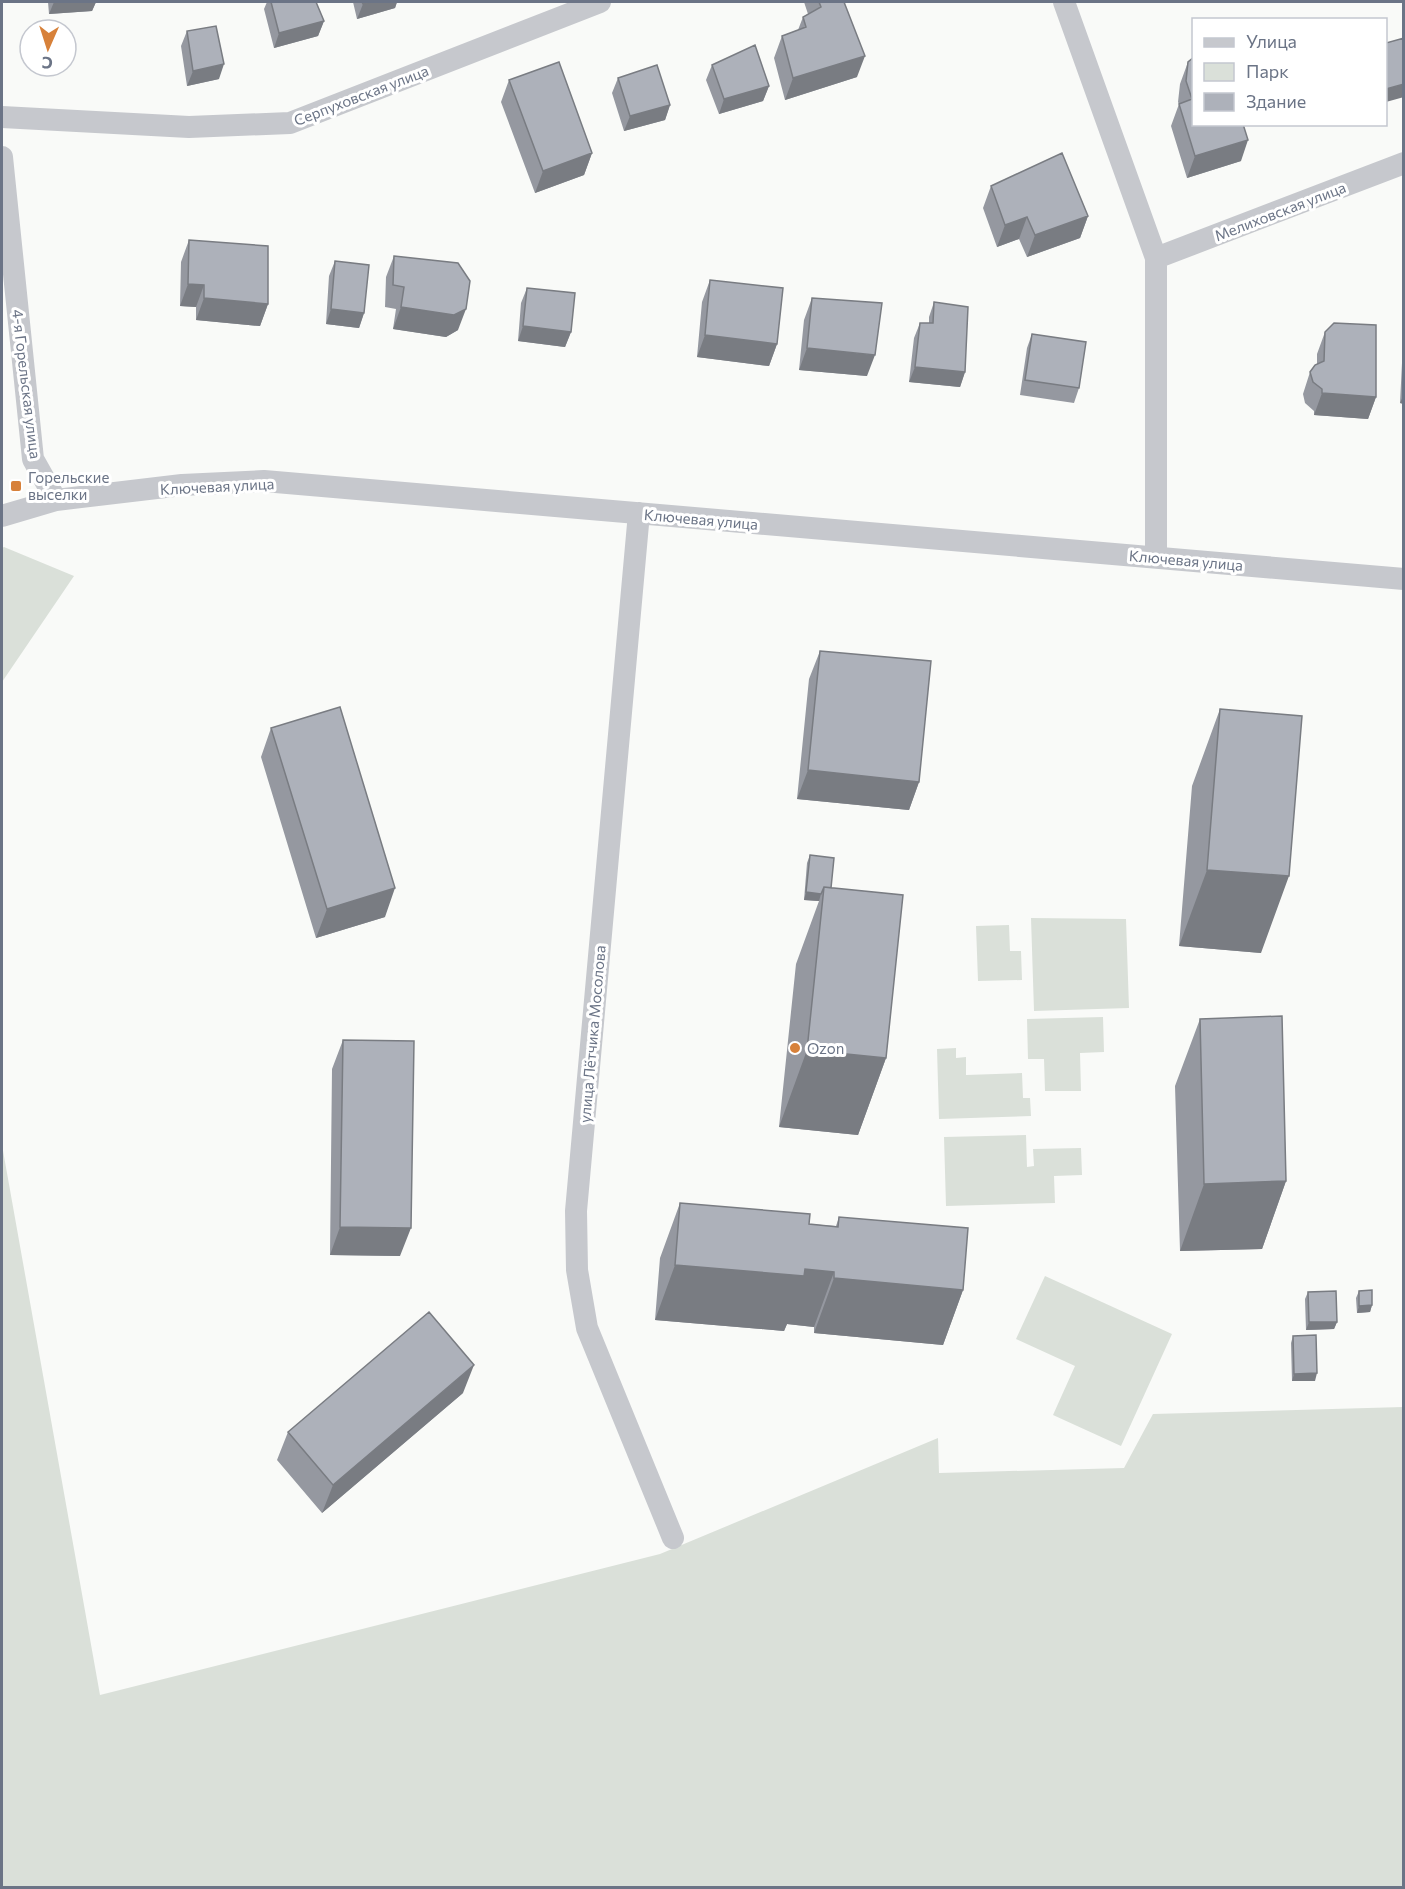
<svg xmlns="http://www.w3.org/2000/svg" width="1405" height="1889" font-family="Commissioner,sans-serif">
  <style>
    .green { fill: #dae0d9 }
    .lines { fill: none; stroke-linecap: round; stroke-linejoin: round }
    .minor { stroke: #c6c8cd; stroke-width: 22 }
    .wall { fill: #9598a0 }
    .shaded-wall { fill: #797c82 }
    .building { fill: #adb1ba; stroke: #797c82; stroke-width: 1.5 }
    .poi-dot { fill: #d7813a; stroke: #fff; stroke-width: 2 }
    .labels { text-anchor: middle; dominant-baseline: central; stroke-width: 6; stroke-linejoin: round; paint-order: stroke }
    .street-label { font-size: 15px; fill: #6b7486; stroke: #fff }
    .poi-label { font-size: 15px; fill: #6b7486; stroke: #fff; text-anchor: start }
  </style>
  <rect width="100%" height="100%" fill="#f9faf8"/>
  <path class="green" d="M4 547 74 576 2 682V548Z
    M1031 918 1126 919 1129 1008 1034 1011Z
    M1009 925 1010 951H1021L1022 980 978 981 976 926Z
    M1103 1017 1104 1052 1080 1053 1081 1091H1045L1044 1059H1028L1027 1019Z
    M956 1048V1058L966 1057V1075L1022 1073 1023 1098H1030L1031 1116 939 1119 937 1049Z
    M1026 1135 1027 1167 1034 1166 1033 1149 1081 1148 1082 1175 1054 1176 1055 1203 946 1206 944 1137Z
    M2 1145 100 1695 660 1554 938 1438 939 1473 1124 1468 1153 1414 1403 1407V1887H2Z
    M1045 1276 1172 1334 1121 1446 1053 1415 1075 1366 1016 1339Z"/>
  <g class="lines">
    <path class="minor" d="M1064 2 1156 258V557
      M2 117 189 127 290 123 600 2
      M2 157 33 459 56 500
      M1156 258 1404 163
      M639 513 576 1211 577 1270 587 1328 673 1538
      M2 516 56 500 182 485 264 481 1404 579"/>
  </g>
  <path class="wall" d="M48 2H96L92 11 49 14Z
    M267 2H316L324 21 318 36 274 48 264 9Z
    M353 2H397L395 8 357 19Z
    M804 2H844L857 77 785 100 774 58 782 36 798 30 803 17 808 14Z
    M187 31 219 79 187 86 181 46Z
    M1194 57V124L1241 161 1187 178 1171 126 1179 104 1178 102 1180 84 1188 62Z
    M712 65 769 86 763 101 719 114 706 80Z
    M618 78 670 105 665 120 624 131 612 93Z
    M509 80 592 153 584 175 535 193 501 102Z
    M991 186 1088 216 1080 238 1027 257 1019 239 997 247 983 208Z
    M189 240 268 304 260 326 196 320V307L180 306 181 262Z
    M394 256 458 330 446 337 393 329 396 309 385 307 386 277Z
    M335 261 364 313 359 328 326 324 329 276Z
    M710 280 777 344 769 366 697 357 702 302Z
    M527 288 571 332 565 347 518 341 521 303Z
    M812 298 867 376 799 370 804 320Z
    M934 302 965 372 960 387 909 382 914 338 920 323H929V317Z
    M1325 332 1376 397 1368 419 1314 415V411L1305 403 1303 394 1310 372 1317 364V354Z
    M1032 334 1079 388 1074 403 1020 395 1027 348Z
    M1404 360V404L1400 403 1402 363Z
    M820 651 919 782 909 810 797 799 809 679Z
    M1220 709 1261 953 1179 946 1192 786Z
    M271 728 385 917 316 938 261 757Z
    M810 855 831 888 886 1058 858 1135 779 1127 796 964 819 901 804 900 807 863Z
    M1200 1019 1286 1181 1262 1249 1180 1251 1175 1086Z
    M343 1040 400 1256 330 1255 332 1069Z
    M680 1203 809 1224 836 1226 839 1217 963 1290 943 1345 814 1333V1327L787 1324 784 1331 655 1320 660 1258Z
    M1359 1291 1372 1305 1370 1312 1357 1313 1356 1298Z
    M1308 1292 1337 1322 1334 1329 1306 1330 1305 1299Z
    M1293 1336 1315 1381H1292L1291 1343Z
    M463 1393 322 1513 277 1460 288 1432Z"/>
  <path class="shaded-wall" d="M54 2H96L92 11 49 14Z
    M372 2H397L395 8 357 19 363 4Z
    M324 21 318 36 274 48 279 33Z
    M865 56 857 77 785 100 793 78Z
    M224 64 219 79 187 86 193 71Z
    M1404 84V97L1386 102V89Z
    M769 86 763 101 719 114 724 99Z
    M670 105 665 120 624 131 630 116Z
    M1248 140 1241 161 1187 178 1195 156Z
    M592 153 584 175 535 193 543 171Z
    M1088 216 1080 238 1027 257 1035 235Z
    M1027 217 1019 239 997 247 1005 225Z
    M188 284 204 285 196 307 180 306Z
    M204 298 268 304 260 326 196 320Z
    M401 307 466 309 458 330 446 337 393 329Z
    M331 309 364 313 359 328 326 324Z
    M523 326 571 332 565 347 518 341Z
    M705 335 777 344 769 366 697 357Z
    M807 348 875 355 867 376 799 370Z
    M915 367 965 372 960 387 909 382Z
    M1322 393 1376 397 1368 419 1314 415Z
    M1404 394V404L1400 403Z
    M808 770 919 782 909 810 797 799Z
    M1207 870 1289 876 1261 953 1179 946Z
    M395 888 385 917 316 938 327 909Z
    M806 892 821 894 819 901 804 900Z
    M807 1050 886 1058 858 1135 779 1127Z
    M1286 1181 1262 1249 1180 1251 1204 1184Z
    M340 1227 411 1228 400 1256 330 1255Z
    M675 1265 805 1269 834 1272 814 1327 787 1324 784 1331 655 1320Z
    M834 1278 963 1290 943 1345 814 1333Z
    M1372 1305 1370 1312 1357 1313 1359 1306Z
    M1309 1322H1337L1334 1329 1306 1330Z
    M474 1365 463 1393 322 1513 333 1485Z
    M1317 1373 1315 1381H1292L1294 1374Z"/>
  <path class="building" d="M271 2H316L324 21 279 33Z
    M362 2H372L363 4Z
    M819 2H844L865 56 793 78 782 36 806 27 803 17 821 7Z
    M216 26 224 64 193 71 187 31Z
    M1404 38V84L1386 89V43Z
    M755 45 769 86 724 99 712 65Z
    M1194 57V124H1243L1248 140 1195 156 1179 104 1192 99 1186 81 1188 62Z
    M559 62 592 153 543 171 509 80Z
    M657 65 670 105 630 116 618 78Z
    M1062 153 1088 216 1035 235 1027 217 1005 225 991 186Z
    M189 240 268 246V304L204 298V285L188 284Z
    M394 256 458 263 470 281 466 309 454 315 401 307 404 287 393 285Z
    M335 261 369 265 364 313 331 309Z
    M710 280 783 288 777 344 705 335Z
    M527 288 575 293 571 332 523 326Z
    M812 298 882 303 875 355 807 348Z
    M934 302 968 307 965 372 915 367 920 323H933Z
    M1334 323 1376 325V397L1322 393V389L1313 382 1310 372 1315 365 1324 361 1325 332Z
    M1032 334 1086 342 1079 388 1025 380Z
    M820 651 931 661 919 782 808 770Z
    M340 707 395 888 327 909 271 728Z
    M1220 709 1302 716 1289 876 1207 870Z
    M810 855 834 858 831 888 824 887 821 894 806 892Z
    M824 887 903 895 886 1058 807 1050Z
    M1282 1016 1286 1181 1204 1184 1200 1019Z
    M343 1040 414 1041 411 1228 340 1227Z
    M680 1203 810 1214 809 1224 838 1227 839 1217 968 1228 963 1290 834 1278V1272L805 1269 804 1276 675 1265Z
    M1372 1290V1305L1359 1306V1291Z
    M1336 1291 1337 1322H1309L1308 1292Z
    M429 1312 474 1365 333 1485 288 1432Z
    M1316 1335 1317 1373 1294 1374 1293 1336Z"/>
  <g class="poi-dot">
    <rect x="10" y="480" width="12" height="12" rx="3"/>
    <circle cx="795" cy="1048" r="6"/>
  </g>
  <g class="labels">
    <g class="street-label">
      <text transform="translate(361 95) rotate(-21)">Серпуховская улица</text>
      <text transform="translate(1280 211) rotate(-21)">Мелиховская улица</text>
      <text transform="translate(27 384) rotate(83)">4-я Горельская улица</text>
      <text transform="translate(217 486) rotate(-3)">Ключевая улица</text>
      <text transform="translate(701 519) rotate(5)">Ключевая улица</text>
      <text transform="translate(1186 560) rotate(5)">Ключевая улица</text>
      <text transform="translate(592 1034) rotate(-85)">улица Лётчика Мосолова</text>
    </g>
    <g class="poi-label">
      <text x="28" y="477">Горельские<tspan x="28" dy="17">выселки</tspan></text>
      <text x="807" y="1048">Ozon</text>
    </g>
  </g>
  <rect width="1405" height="1889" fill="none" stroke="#6b7486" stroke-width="6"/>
  <rect x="1192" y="18" width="195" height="108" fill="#ffffff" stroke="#c4c7cf" stroke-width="1.5"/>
  <rect x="1204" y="38" width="30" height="9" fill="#c6c8cd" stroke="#c4c7cf" stroke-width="1.5"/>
  <text x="1246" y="48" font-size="18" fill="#6b7486">Улица</text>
  <rect x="1204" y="63" width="30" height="18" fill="#dae0d9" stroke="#c4c7cf" stroke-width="1.5"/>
  <text x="1246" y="78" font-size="18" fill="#6b7486">Парк</text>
  <rect x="1204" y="93" width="30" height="18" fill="#adb1ba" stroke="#c4c7cf" stroke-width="1.5"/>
  <text x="1246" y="108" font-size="18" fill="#6b7486">Здание</text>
  <g transform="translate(48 48) rotate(183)"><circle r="28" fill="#ffffff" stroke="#c4c7cf" stroke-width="1.5"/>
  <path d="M0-4.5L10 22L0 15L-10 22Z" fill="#d7813a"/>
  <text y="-9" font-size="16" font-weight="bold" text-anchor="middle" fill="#6b7486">С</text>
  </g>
</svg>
